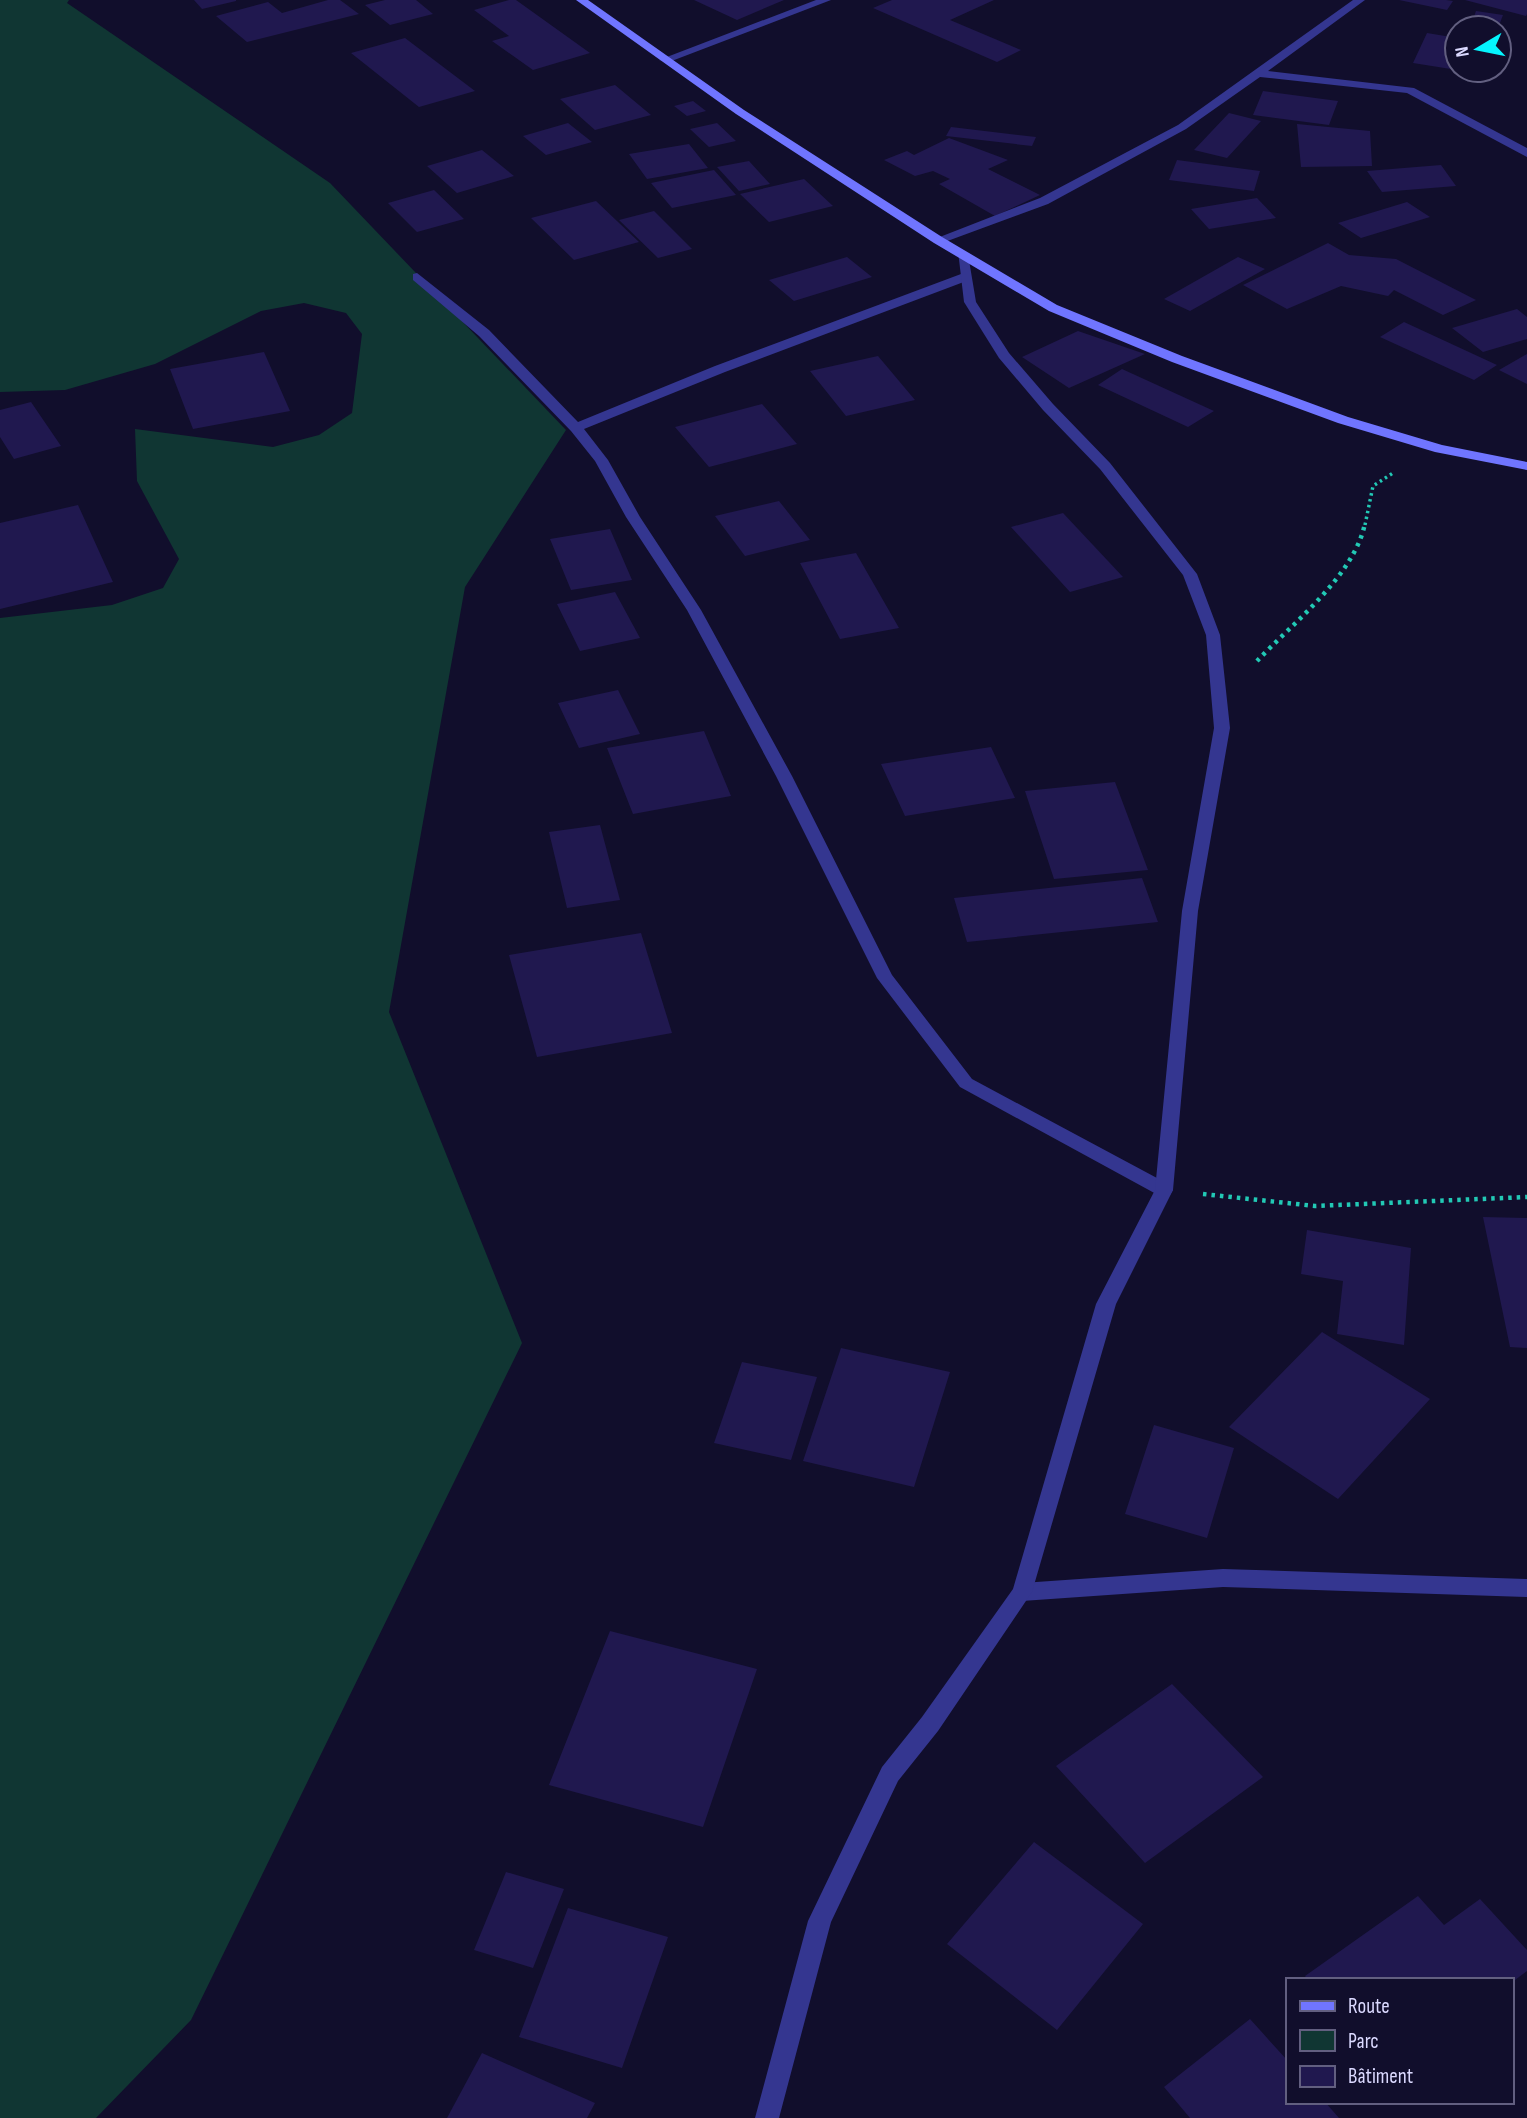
<svg xmlns="http://www.w3.org/2000/svg" width="1527" height="2118" font-family="'Sofia Sans Condensed',sans-serif">
  <style>
    .green { fill: #103633 }
    .building { fill: #20184f }
    .lines { fill: none; stroke-linecap: round; stroke-linejoin: round }
    .path-far1 { stroke: #22c9b5; stroke-width: 3.5; stroke-dasharray: 2.5 3.5; stroke-linecap: butt }
    .path { stroke: #22c9b5; stroke-width: 4.5; stroke-dasharray: 3.5 5; stroke-linecap: butt }
    .minor { fill: #343690; fill-rule: evenodd }
    .tertiary { fill: #343690; fill-rule: evenodd }
    .secondary { fill: #7075ff; fill-rule: evenodd }
  </style>
  <rect width="100%" height="100%" fill="#110e2c"/>
  <path class="green" d="M0 0H69L67 3 330 183 566 430 465 587 389 1012 522 1343 191 2020 96 2118H0V618L112 605 163 588 179 559 137 481 135 429 273 447 319 435 352 413 362 334 346 313 304 303 261 311 155 364 65 390 0 392Z"/>
  <path class="building" d="M194 0H236V1L202 9Z
    M328 0H340L359 14 247 42 216 16 268 2 282 13Z
    M385 0H416L433 14 390 25 365 5Z
    M509 0H516L590 53 533 70 492 41 509 36 474 10Z
    M694 0H784L737 20Z
    M892 0H994L950 20 1021 50 997 62 873 8Z
    M1399 0H1446L1453 1 1447 10Z
    M1465 0H1527V14L1526 16Z
    M1476 11 1503 15 1498 28H1470Z
    M1427 33 1457 38V70L1413 63Z
    M405 38 475 91 419 107 351 53Z
    M615 85 651 115 595 130 560 99Z
    M1263 91 1338 101 1329 125 1253 115Z
    M693 101 706 111 687 116 674 106Z
    M1229 113 1261 121 1227 158 1194 150Z
    M568 123 592 142 546 155 523 136Z
    M717 123 736 141 709 147 690 129Z
    M1297 124 1370 131 1372 166 1301 167Z
    M951 127 1036 137 1032 146 946 136Z
    M949 138 1008 160 988 169 1040 195 995 216 939 184 950 179 933 171 915 176 884 160 907 151 914 155Z
    M689 144 708 168 647 179 629 154Z
    M482 150 514 176 457 193 427 166Z
    M1177 160 1260 171 1254 191 1169 180Z
    M749 161 770 184 739 191 717 167Z
    M1441 165 1456 186 1382 192 1367 171Z
    M714 170 736 195 672 208 651 183Z
    M804 179 833 206 769 222 740 194Z
    M434 190 464 219 417 232 388 203Z
    M1257 198 1276 218 1209 229 1191 209Z
    M596 201 639 242 574 260 531 218Z
    M1407 202 1430 217 1361 238 1338 223Z
    M654 211 692 249 658 258 619 220Z
    M1328 243 1349 255 1396 259 1476 300 1443 315 1394 290 1388 296 1341 286 1287 309 1243 285Z
    M847 257 872 277 794 301 769 280Z
    M1238 257 1265 269 1190 311 1164 299Z
    M1517 309 1527 317V339L1483 352 1452 328Z
    M1404 322 1497 365 1474 380 1380 337Z
    M1078 331 1145 354 1069 388 1022 357Z
    M264 352 290 411 193 429 170 369Z
    M1527 354V384L1499 370Z
    M878 356 915 400 846 416 810 371Z
    M1122 369 1214 411 1188 427 1098 385Z
    M31 402 61 446 14 459 0 437V410Z
    M762 404 797 444 709 467 675 427Z
    M779 501 810 540 745 556 715 516Z
    M78 505 113 582 0 609V523Z
    M1063 513 1123 577 1070 592 1011 527Z
    M610 529 632 580 571 590 550 539Z
    M856 553 899 628 840 639 800 563Z
    M615 592 640 638 580 651 557 604Z
    M618 690 640 734 579 748 558 703Z
    M704 731 731 796 633 814 607 748Z
    M991 747 1015 798 905 816 881 764Z
    M1115 782 1148 870 1054 879 1025 791Z
    M600 825 620 900 567 908 549 832Z
    M1142 878 1158 922 967 942 954 898Z
    M641 933 672 1033 537 1057 509 955Z
    M1483 1217 1527 1218V1348L1510 1347Z
    M1307 1230 1411 1248 1404 1345 1337 1334 1343 1281 1301 1274Z
    M1322 1332 1430 1399 1338 1499 1229 1427Z
    M841 1348 950 1372 914 1487 803 1461Z
    M742 1362 817 1377 791 1460 714 1443Z
    M1154 1425 1234 1448 1207 1538 1125 1514Z
    M610 1631 757 1669 703 1827 549 1785Z
    M1172 1684 1263 1777 1145 1863 1056 1766Z
    M1034 1842 1143 1924 1057 2030 947 1944Z
    M506 1872 564 1889 533 1968 474 1950Z
    M1418 1896 1444 1925 1480 1899 1527 1950V1971L1511 1983V1980H1308L1305 1976Z
    M568 1908 668 1937 622 2068 519 2037Z
    M1250 2019 1287 2060V2102H1325L1339 2118H1190L1164 2087Z
    M482 2053 595 2103 587 2118H447Z"/>
  <g class="lines">
    <path class="path-far1" d="M1365 525 1373 486 1393 473"/>
    <path class="path" d="M1257 661C1293 623 1355 575 1365 523
      M1203 1194 1315 1206 1527 1197"/>
    <path class="minor" d="M816 0H831L669 62 659 60Z
      M1353 0H1365L1268 71 1414 88 1527 148V157L1407 93 1260 77 1186 129 1048 204 942 243 932 240 1040 198 1178 125Z
      M417 273 489 330 578 422 715 366 961 274H969V280L725 372 584 429 608 460 640 517 701 610 792 776 892 975 972 1079 1170 1185 1173 1190 1170 1195H1158L960 1087 877 978 776 776 687 610 626 517 595 461 571 431 479 336 413 280V274Z
      M1223 1569 1527 1579V1597L1223 1587 1022 1601 1015 1598 1012 1592 1015 1586 1022 1583Z"/>
    <path class="tertiary" d="M958 251 968 254 976 302 1009 353 1053 404 1110 463 1197 574 1220 635 1230 728 1198 911 1173 1190 1116 1304 1032 1592 938 1731 898 1781 831 1922 779 2118H755L808 1921 882 1767 922 1717 1013 1589 1096 1304 1155 1190 1182 911 1214 728 1206 635 1183 575 1100 469 1043 410 999 358 964 302Z"/>
    <path class="secondary" d="M576 0H588L744 110 942 237 1057 305 1182 356 1348 417 1442 445 1527 462V470L1435 452 1338 423 1172 362 1049 311 934 243 736 114Z"/>
  </g>
  <rect x="1286" y="1978" width="228" height="126" fill="#110e2c" stroke="#625f80" stroke-width="2"/>
  <rect x="1300" y="2001" width="35" height="10" fill="#7075ff" stroke="#625f80" stroke-width="2"/>
  <text x="1348" y="2013" font-size="21" fill="#dbd9ff">Route</text>
  <rect x="1300" y="2030" width="35" height="21" fill="#103633" stroke="#625f80" stroke-width="2"/>
  <text x="1348" y="2048" font-size="21" fill="#dbd9ff">Parc</text>
  <rect x="1300" y="2066" width="35" height="21" fill="#20184f" stroke="#625f80" stroke-width="2"/>
  <text x="1348" y="2083" font-size="21" fill="#dbd9ff">Bâtiment</text>
  <g transform="translate(1478 49) rotate(260)"><circle r="33" fill="#110e2c" stroke="#625f80" stroke-width="2"/>
  <path d="M0-5L12 26L0 18L-12 26Z" fill="#05f5ff"/>
  <text y="-10" font-size="19" font-weight="bold" text-anchor="middle" fill="#dbd9ff">N</text>
  </g>
</svg>
